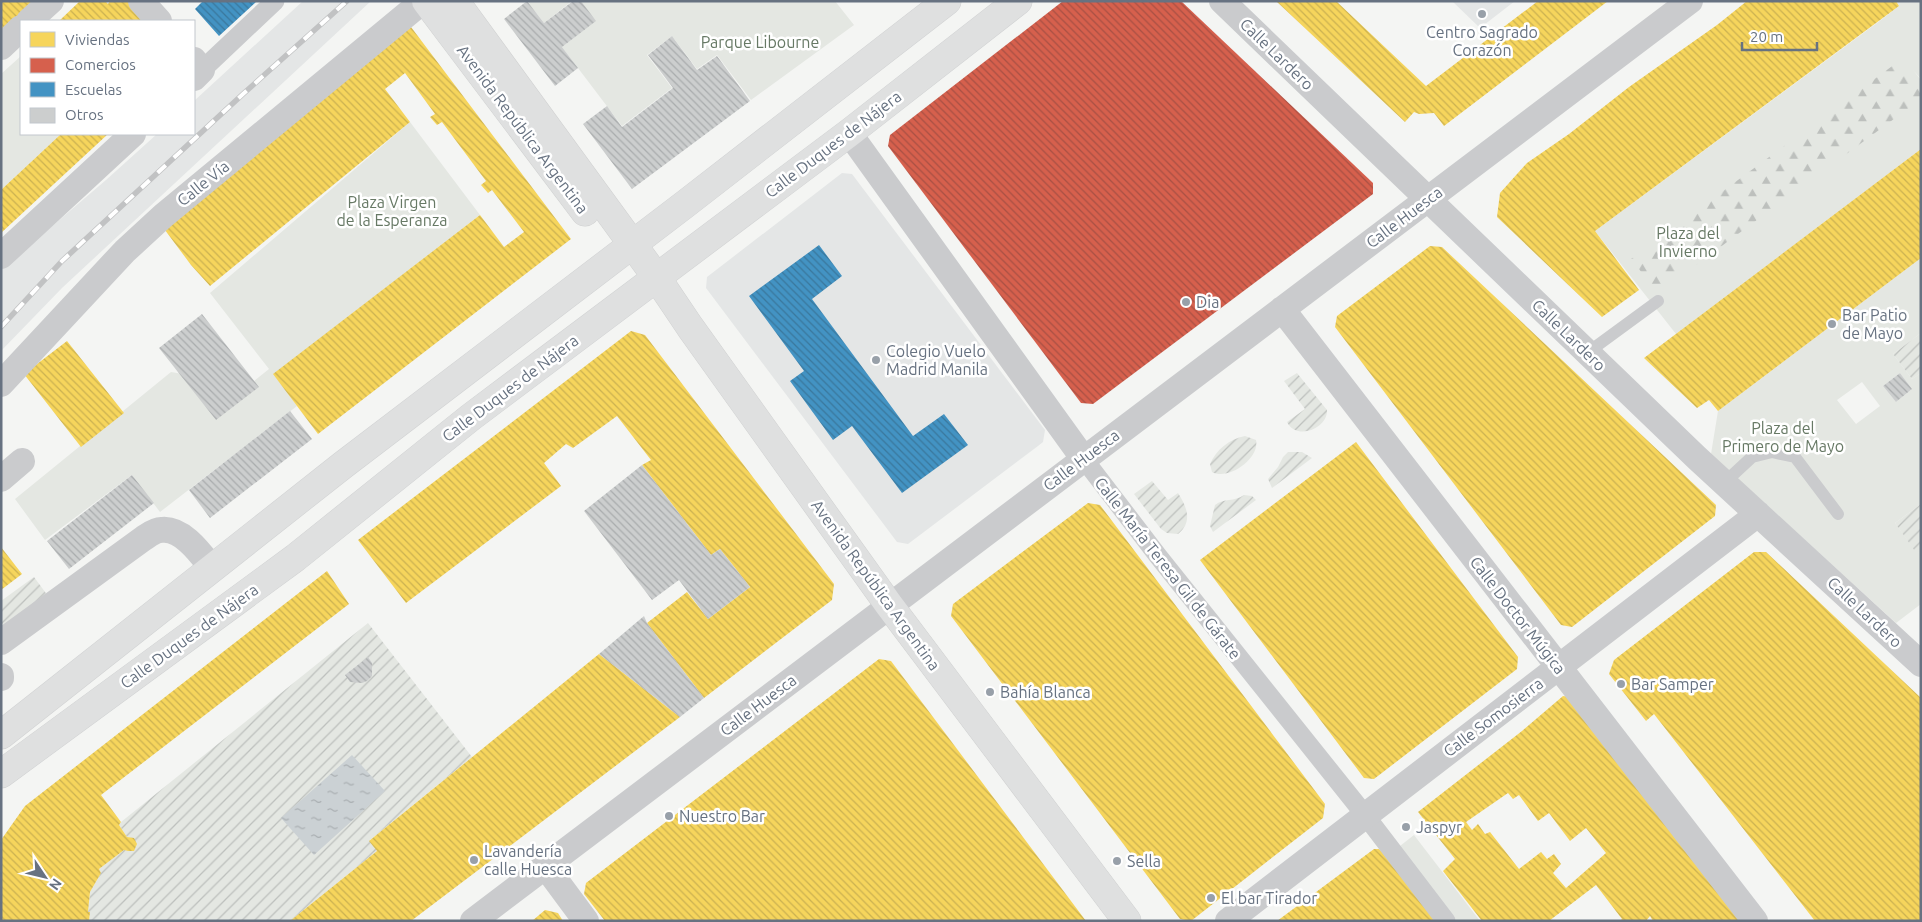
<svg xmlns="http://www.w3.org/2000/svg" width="1922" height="922" font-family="Ubuntu,sans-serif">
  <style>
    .built { fill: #e4e6e6 }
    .green { fill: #e4e7e2; fill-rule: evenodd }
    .forest { fill: url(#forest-firs) }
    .garden { fill: url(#garden-furrows) }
    .water { fill: url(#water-ripples) }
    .homes { fill: url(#homes-back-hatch); fill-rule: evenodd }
    .shops { fill: url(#shops-back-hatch) }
    .schools { fill: url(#schools-back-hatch) }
    .building { fill: url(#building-back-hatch) }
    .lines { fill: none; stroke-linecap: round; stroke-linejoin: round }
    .secondary-casing { stroke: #d0d1d1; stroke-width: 29 }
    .primary-casing { stroke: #d1d2d3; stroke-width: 29 }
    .service { stroke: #cacbcd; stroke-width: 12 }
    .pedestrian { stroke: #cacbcd; stroke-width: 19 }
    .minor { stroke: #cacbcd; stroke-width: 26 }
    .secondary { stroke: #dfe0e0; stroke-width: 28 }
    .primary { stroke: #dfe0e0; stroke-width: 28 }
    .rail-casing { stroke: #c1c2c3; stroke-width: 5.5 }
    .rail { stroke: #fff; stroke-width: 4; stroke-dasharray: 11; stroke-linecap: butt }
    .poi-dot { fill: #98a0a9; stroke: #fff; stroke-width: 2 }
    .labels { text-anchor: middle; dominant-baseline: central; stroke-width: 5; stroke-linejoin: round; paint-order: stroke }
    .poi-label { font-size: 16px; fill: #677281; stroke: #fff; text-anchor: start }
    .park-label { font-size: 16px; fill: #677965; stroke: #fff }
    .street-label { font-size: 16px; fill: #677281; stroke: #fff }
  </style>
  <defs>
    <pattern id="forest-firs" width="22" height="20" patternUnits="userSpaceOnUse" patternTransform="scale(1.25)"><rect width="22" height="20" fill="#e4e7e2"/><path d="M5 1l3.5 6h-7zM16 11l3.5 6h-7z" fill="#bdc0bd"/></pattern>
    <pattern id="garden-furrows" width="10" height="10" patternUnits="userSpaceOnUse" patternTransform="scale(1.25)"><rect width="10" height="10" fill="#e4e7e2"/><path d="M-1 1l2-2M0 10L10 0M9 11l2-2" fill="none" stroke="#bdc0bd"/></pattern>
    <pattern id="water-ripples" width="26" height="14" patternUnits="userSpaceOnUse" patternTransform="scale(1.25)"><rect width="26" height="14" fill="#cbd1d4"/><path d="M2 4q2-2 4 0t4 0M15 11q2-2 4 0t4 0" fill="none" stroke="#a9aeb1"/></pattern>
    <pattern id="homes-back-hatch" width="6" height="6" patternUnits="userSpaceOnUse" patternTransform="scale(1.25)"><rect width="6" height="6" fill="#f6d55c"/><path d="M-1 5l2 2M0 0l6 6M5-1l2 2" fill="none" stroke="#cbb151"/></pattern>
    <pattern id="shops-back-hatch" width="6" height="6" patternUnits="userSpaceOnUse" patternTransform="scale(1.25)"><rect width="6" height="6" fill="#d6604d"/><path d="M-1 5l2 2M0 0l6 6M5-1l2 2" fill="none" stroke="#a85044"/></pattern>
    <pattern id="schools-back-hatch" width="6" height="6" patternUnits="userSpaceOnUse" patternTransform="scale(1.25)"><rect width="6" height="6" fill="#4393c3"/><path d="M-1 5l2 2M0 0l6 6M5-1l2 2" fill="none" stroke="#3a779c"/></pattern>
    <pattern id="building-back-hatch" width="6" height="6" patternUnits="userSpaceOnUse" patternTransform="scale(1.25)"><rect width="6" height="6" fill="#cccece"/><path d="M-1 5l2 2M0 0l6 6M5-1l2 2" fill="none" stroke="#a9acad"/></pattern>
  </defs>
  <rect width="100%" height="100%" fill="#f4f5f3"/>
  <path class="built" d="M303 1H371L62 288 1 351 2 269 106 180 157 134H194V101Z
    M1452 1H1515L1480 28Z
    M842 173 852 174 1045 430 1043 442 1038 446 908 544 897 542 706 288 707 277Z"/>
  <path class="green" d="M527 1H572L544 23Z
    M581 1H835L854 25 751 100 717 55 697 69 672 36 647 55 672 88 622 126 562 47 595 21Z
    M1896 1H1921V79L1913 70 1921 80V149L1676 334 1595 231 1877 23 1899 6Z
    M21 56V134H61L1 190V74Z
    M410 122 480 215 274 374 297 406 160 512 132 475 45 540 15 499 171 372 259 387 254 381 269 369 210 293Z
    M1921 258V333L1893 354 1912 379 1921 373V504L1895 523 1917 553 1921 551V604L1896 623 1711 454 1718 411ZM1900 373 1912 389 1896 402 1883 386ZM1862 382 1880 406 1856 424 1837 400Z
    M1414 835 1480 921H1435L1386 857Z"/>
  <path class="forest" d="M1899 61 1921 89V99L1658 293 1631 259Z"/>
  <path class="garden" d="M1921 333V373L1912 379 1893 354Z
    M1297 373 1327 410C1328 429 1296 441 1287 422L1305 409 1284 381Z
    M1245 436 1256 440C1260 459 1228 481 1212 472L1210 464C1216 450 1229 439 1245 436Z
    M1288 452H1302L1312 458 1272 488 1268 479 1278 467 1283 457Z
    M1152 481 1168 500 1178 493C1187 507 1193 522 1178 534L1167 533 1161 529 1134 494Z
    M1244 495 1252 496 1256 500 1213 532 1210 526 1215 505C1224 498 1234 502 1244 495Z
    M1921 504V551L1917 554 1895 523Z
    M34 577 48 596 1 631V601Z
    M368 623 472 757 370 840 377 851 290 921H89L90 913 88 912 90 892 101 873 99 869 124 850 131 851 136 847 135 840 127 837 119 825 121 822Z"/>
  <path class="water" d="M352 755 385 791 314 855 281 818Z"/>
  <path class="homes" d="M1 1H42L1 38Z
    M80 1H105L108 4 110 1H130L149 21H59Z
    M1276 1H1336L1426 86 1538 1H1608L1444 126 1434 113 1419 114 1414 112 1405 122Z
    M1747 1H1896L1899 6 1595 231 1639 290 1602 317 1497 217 1500 193 1527 163 1569 134 1629 87 1717 25Z
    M411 27 571 239 318 434 273 374 480 215 504 247 524 232 492 190 488 193 481 185 486 181 442 122 437 125 430 117 435 114 405 73 385 89 410 122 210 286 191 265 159 222Z
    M61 134H108L1 233V190Z
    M1921 149V258L1718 411 1709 400 1697 408 1644 358Z
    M1430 246 1442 247 1716 505 1715 516 1572 627 1561 625 1335 327 1337 316Z
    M631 331 645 335 834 584 832 600 704 698 647 623 687 592 708 619 750 587 720 549 711 555 642 465 651 460 617 416 573 448 566 444 544 463 561 486 406 603 358 540Z
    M67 341 124 413 81 447 24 374Z
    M1356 442 1518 657 1517 669 1374 779 1364 778 1200 560Z
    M1088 503 1100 505 1325 804 1323 818 1191 921 1180 919 951 616 953 604Z
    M1 547 22 574 1 590Z
    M1754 552H1766L1921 698V921H1815L1654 714 1646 721 1609 674 1614 660Z
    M327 571 349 604 101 795 121 822 119 825 127 837 134 838 137 844 134 851H128L124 850 99 869 101 873 90 892 88 912H90L89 921H1V840L25 806Z
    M599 654 680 717 411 921H290L377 851 369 841Z
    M879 659 891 661 1086 921H605L584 894 586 883Z
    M1563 696 1575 698 1745 921H1653L1650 916 1646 921H1620L1622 919 1596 885 1549 921H1482L1443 871 1455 859 1418 812 1522 731ZM1508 793 1513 799 1519 795 1538 821 1549 813 1570 841 1586 828 1606 853 1566 888 1553 873 1561 864 1554 854 1547 859 1541 852 1519 869 1490 832 1485 834 1478 824 1472 830 1466 822Z
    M1374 849H1379L1384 853 1435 921H1277Z
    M545 910 558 913 563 921H532Z"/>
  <path class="shops" d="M1063 1H1181L1373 183V194L1093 404 1081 403 888 146 890 135Z"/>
  <path class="schools" d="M203 1H257L219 36 195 9Z
    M819 245 842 276 812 299 913 436 944 414 968 445 902 493 852 426 833 440 790 381 804 371 749 296Z"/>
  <path class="building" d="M527 1 544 23 573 1H581L596 21 562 47 578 68 555 86 504 19Z
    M672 36 697 70 717 56 750 101 632 189 583 124 607 106 622 127 673 88 648 55Z
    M202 314 259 387 216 420 159 348Z
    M1900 373 1912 389 1896 402 1883 386Z
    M290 411 312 439 210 518 189 490Z
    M642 465 711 555 720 549 750 587 708 619 679 580 652 600 584 511Z
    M132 475 154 503 69 569 47 541Z
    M644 616 647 623 704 698 680 717 599 654Z
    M368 657 372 663V676L367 681 362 683 350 682 345 675Z"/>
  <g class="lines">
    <defs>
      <path id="secondary" d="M426 1 585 212
        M455 1 657 278 690 327 889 605 1127 921"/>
      <path id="primary" d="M1 735 343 465 684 205 947 1
        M1 774 295 558 471 417 849 133 1018 1"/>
    </defs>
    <use href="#secondary" class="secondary-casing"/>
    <use href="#primary" class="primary-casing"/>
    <path class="service" d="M1587 353 1658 301
      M1724 483 1752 457 1772 452 1795 457 1838 514"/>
    <path class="pedestrian" d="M202 70 275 1
      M1083 458 1158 556 1365 815 1446 921"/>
    <path class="minor" d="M141 1 159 21
      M1222 1 1697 458 1921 664
      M29 21 51 1
      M1 47 21 28
      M194 60 202 70 194 78
      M849 133 1083 458
      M1 256 133 134
      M1282 309 1755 921
      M1 384 125 251 163 216 423 1
      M1 479 22 461
      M1 642 144 538C149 535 155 530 161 530 182 527 201 554 212 568
      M1 676V678
      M546 867 586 921
      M473 921 1690 1
      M1228 921 1758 514"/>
    <use href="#secondary" class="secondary"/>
    <use href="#primary" class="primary"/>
    <defs>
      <path id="rail" d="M1 327 62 261 243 94 347 1"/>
    </defs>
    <use href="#rail" class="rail-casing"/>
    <use href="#rail" class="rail"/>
  </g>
  <g class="poi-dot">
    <circle cx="1482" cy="14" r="5"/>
    <circle cx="1186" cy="302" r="5"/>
    <circle cx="1832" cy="324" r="5"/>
    <circle cx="876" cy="360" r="5"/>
    <circle cx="1621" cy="684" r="5"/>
    <circle cx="990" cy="692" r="5"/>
    <circle cx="669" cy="816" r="5"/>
    <circle cx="1406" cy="827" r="5"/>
    <circle cx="474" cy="860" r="5"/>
    <circle cx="1117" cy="861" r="5"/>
    <circle cx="1211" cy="898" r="5"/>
  </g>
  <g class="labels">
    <g class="poi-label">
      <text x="1482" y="32" text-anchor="middle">Centro Sagrado<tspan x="1482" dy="18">Corazón</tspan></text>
      <text x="1196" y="302">Dia</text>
      <text x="1842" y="315">Bar Patio<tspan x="1842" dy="18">de Mayo</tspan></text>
      <text x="886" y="351">Colegio Vuelo<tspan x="886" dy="18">Madrid Manila</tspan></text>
      <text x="1631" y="684">Bar Samper</text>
      <text x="1000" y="692">Bahía Blanca</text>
      <text x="679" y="816">Nuestro Bar</text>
      <text x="1416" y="827">Jaspyr</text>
      <text x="484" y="851">Lavandería<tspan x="484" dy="18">calle Huesca</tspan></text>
      <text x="1127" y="861">Sella</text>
      <text x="1221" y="898">El bar Tirador</text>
    </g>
    <g class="park-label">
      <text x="760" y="42">Parque Libourne</text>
      <text x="392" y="202">Plaza Virgen<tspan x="392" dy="18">de la Esperanza</tspan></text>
      <text x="1688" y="233">Plaza del<tspan x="1688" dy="18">Invierno</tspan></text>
      <text x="1783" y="428">Plaza del<tspan x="1783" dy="18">Primero de Mayo</tspan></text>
    </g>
    <g class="street-label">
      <text transform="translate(1277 54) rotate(44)">Calle Lardero</text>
      <text transform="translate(523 129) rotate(53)">Avenida República Argentina</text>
      <text transform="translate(833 144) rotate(-37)">Calle Duques de Nájera</text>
      <text transform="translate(203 183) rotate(-39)">Calle Vía</text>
      <text transform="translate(1404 217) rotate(-37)">Calle Huesca</text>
      <text transform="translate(1569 335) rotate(44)">Calle Lardero</text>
      <text transform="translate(510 388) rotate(-37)">Calle Duques de Nájera</text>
      <text transform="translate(1081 460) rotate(-37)">Calle Huesca</text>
      <text transform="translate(1168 568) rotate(52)">Calle María Teresa Gil de Gárate</text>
      <text transform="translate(876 585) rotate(54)">Avenida República Argentina</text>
      <text transform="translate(1865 612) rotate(43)">Calle Lardero</text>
      <text transform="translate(1518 615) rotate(52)">Calle Doctor Múgica</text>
      <text transform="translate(189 636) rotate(-36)">Calle Duques de Nájera</text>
      <text transform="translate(758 705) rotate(-37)">Calle Huesca</text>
      <text transform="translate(1493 717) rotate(-37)">Calle Somosierra</text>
    </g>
  </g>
  <rect width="1922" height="922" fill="none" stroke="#677281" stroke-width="5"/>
  <rect x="20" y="20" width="175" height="115" fill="#ffffff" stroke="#c2c7cd"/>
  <rect x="30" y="32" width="25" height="15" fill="#f6d55c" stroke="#c2c7cd"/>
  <text x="65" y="45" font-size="15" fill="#677281">Viviendas</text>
  <rect x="30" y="58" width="25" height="15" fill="#d6604d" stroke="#c2c7cd"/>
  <text x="65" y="70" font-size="15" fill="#677281">Comercios</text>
  <rect x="30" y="82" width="25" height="15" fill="#4393c3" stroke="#c2c7cd"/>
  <text x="65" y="95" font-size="15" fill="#677281">Escuelas</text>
  <rect x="30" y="108" width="25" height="15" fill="#cccece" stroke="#c2c7cd"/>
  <text x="65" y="120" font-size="15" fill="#677281">Otros</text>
  <g transform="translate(45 877) rotate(125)" stroke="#ffffff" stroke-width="4" paint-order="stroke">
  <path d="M0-4L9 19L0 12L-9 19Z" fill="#677281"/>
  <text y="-8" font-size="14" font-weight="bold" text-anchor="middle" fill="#677281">N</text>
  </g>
  <path d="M1742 42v8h75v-8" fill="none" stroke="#677281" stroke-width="2.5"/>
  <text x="1750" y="42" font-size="15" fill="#677281" stroke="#ffffff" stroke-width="4" paint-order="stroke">20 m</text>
</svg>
